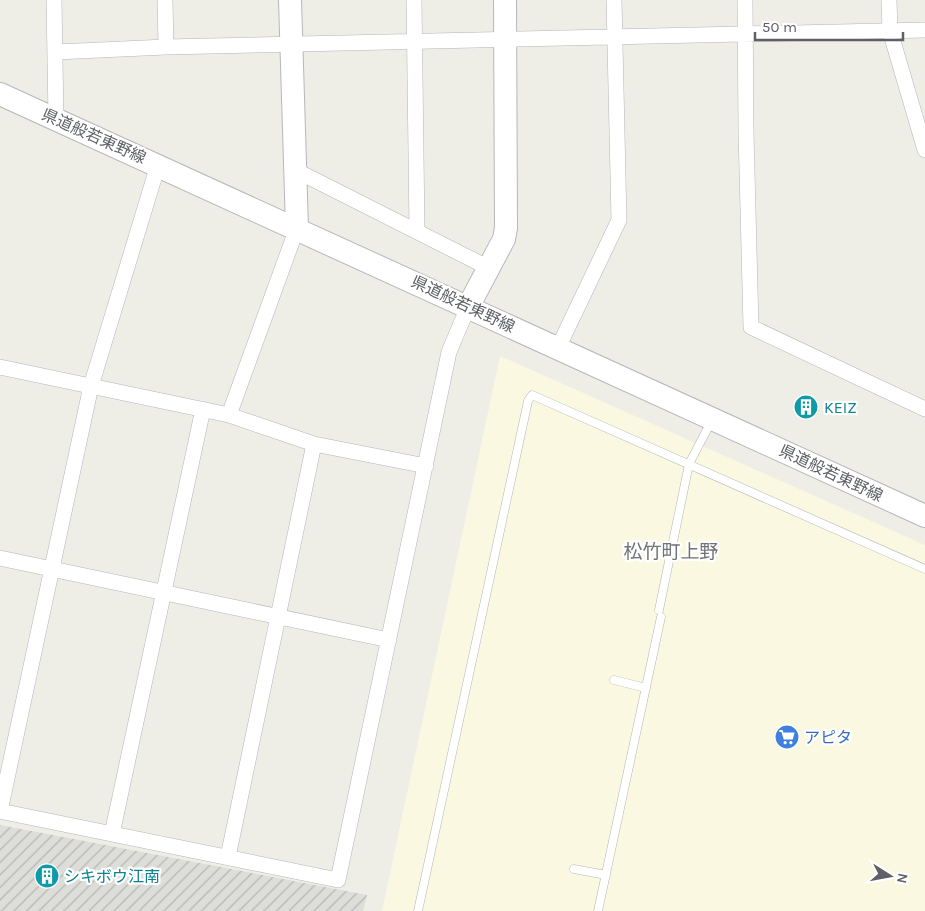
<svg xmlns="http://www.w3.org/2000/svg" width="925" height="911" font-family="Karla,'Noto Sans JP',sans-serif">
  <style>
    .commercial { fill: #faf8e1 }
    .industrial { fill: url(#industrial-furrows) }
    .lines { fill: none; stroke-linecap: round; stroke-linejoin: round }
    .lane-casing { stroke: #b4b5ba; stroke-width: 9 }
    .street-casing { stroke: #b4b5ba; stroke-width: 16 }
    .secondary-casing { stroke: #b5b7bc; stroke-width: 24 }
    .lane { stroke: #fff; stroke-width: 8 }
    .street { stroke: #fff; stroke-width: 15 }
    .secondary { stroke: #fff; stroke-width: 22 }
    .labels { text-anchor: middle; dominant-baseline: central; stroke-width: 4.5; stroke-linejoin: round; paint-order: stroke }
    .street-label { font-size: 16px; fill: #5e6065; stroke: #fff }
    .culture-label { font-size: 16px; fill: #0d838f; stroke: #fff; text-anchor: start }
    .shop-label { font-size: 16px; fill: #366cbe; stroke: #fff; text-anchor: start }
    .quarter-label { font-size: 19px; fill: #6f7277; stroke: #fff }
  </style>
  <defs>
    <pattern id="industrial-furrows" width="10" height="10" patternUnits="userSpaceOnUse" patternTransform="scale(1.25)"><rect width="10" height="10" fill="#ddddd9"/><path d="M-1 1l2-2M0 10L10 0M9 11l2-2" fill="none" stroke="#b6b7b4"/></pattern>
  </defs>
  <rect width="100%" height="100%" fill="#eeeee7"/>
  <path class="commercial" d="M500 356 925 545V911H382Z"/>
  <path class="industrial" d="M0 825 367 895 363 911H0Z"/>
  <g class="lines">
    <defs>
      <path id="lane" d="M659 610 689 464 712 420
        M614 680 646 688
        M574 869 606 875
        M418 911 528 401 532 395 925 569
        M598 911 661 617"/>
      <path id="street" d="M54 0 56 119
        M165 0 166 47
        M414 0 417 230
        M745 0 746 132 751 327 925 409
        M889 0 890 31 925 150
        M56 52 166 47 925 30
        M295 170 489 268
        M558 348 619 220 614 0
        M0 367 229 415 314 444 426 466
        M229 415 297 228
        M0 558 389 640
        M0 811 338 880 449 352 468 307
        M0 811 91 386 158 165
        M112 834 203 409
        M228 857 314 444"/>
      <path id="secondary" d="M290 0 297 228
        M0 94 925 516
        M468 307 504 239 506 228 505 0"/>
    </defs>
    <use href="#lane" class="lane-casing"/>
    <use href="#street" class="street-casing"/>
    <use href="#secondary" class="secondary-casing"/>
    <use href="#lane" class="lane"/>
    <use href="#street" class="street"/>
    <use href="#secondary" class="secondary"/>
  </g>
  <defs>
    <symbol id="building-disc" viewBox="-11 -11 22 22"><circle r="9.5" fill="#0f9aa8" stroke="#fff"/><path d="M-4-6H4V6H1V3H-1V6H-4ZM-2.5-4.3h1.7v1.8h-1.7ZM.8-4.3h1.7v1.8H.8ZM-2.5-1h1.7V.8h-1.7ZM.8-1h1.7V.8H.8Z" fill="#fff"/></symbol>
    <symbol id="supermarket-disc" viewBox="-11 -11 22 22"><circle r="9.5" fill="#3f7fe0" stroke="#fff"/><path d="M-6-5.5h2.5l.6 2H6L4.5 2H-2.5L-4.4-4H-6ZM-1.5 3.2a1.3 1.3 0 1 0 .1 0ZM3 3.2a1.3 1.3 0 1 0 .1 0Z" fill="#fff"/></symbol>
  </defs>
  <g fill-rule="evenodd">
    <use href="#building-disc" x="792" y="393" width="28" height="28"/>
    <use href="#supermarket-disc" x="773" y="723" width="28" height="28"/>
    <use href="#building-disc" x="33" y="862" width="28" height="28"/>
  </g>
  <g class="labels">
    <g class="street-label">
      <text transform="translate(94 136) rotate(24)">県道般若東野線</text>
      <text transform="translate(463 304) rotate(25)">県道般若東野線</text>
      <text transform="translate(831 473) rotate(25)">県道般若東野線</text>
    </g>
    <g class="culture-label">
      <text x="824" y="407">KEIZ</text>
      <text x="64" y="876">シキボウ江南</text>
    </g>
    <g class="shop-label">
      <text x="804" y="737">アピタ</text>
    </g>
    <g class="quarter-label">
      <text x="671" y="552">松竹町上野</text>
    </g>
  </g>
  <g transform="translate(890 876) rotate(101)" stroke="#ffffff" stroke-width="4" paint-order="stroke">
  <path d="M0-4L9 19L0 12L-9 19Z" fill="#5e6065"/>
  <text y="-8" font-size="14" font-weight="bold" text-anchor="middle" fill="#5e6065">N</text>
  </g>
  <path d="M755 32v8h148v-8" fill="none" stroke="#5e6065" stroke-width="2.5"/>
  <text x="762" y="32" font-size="15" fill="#5e6065" stroke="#ffffff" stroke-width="4" paint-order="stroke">50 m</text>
</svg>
